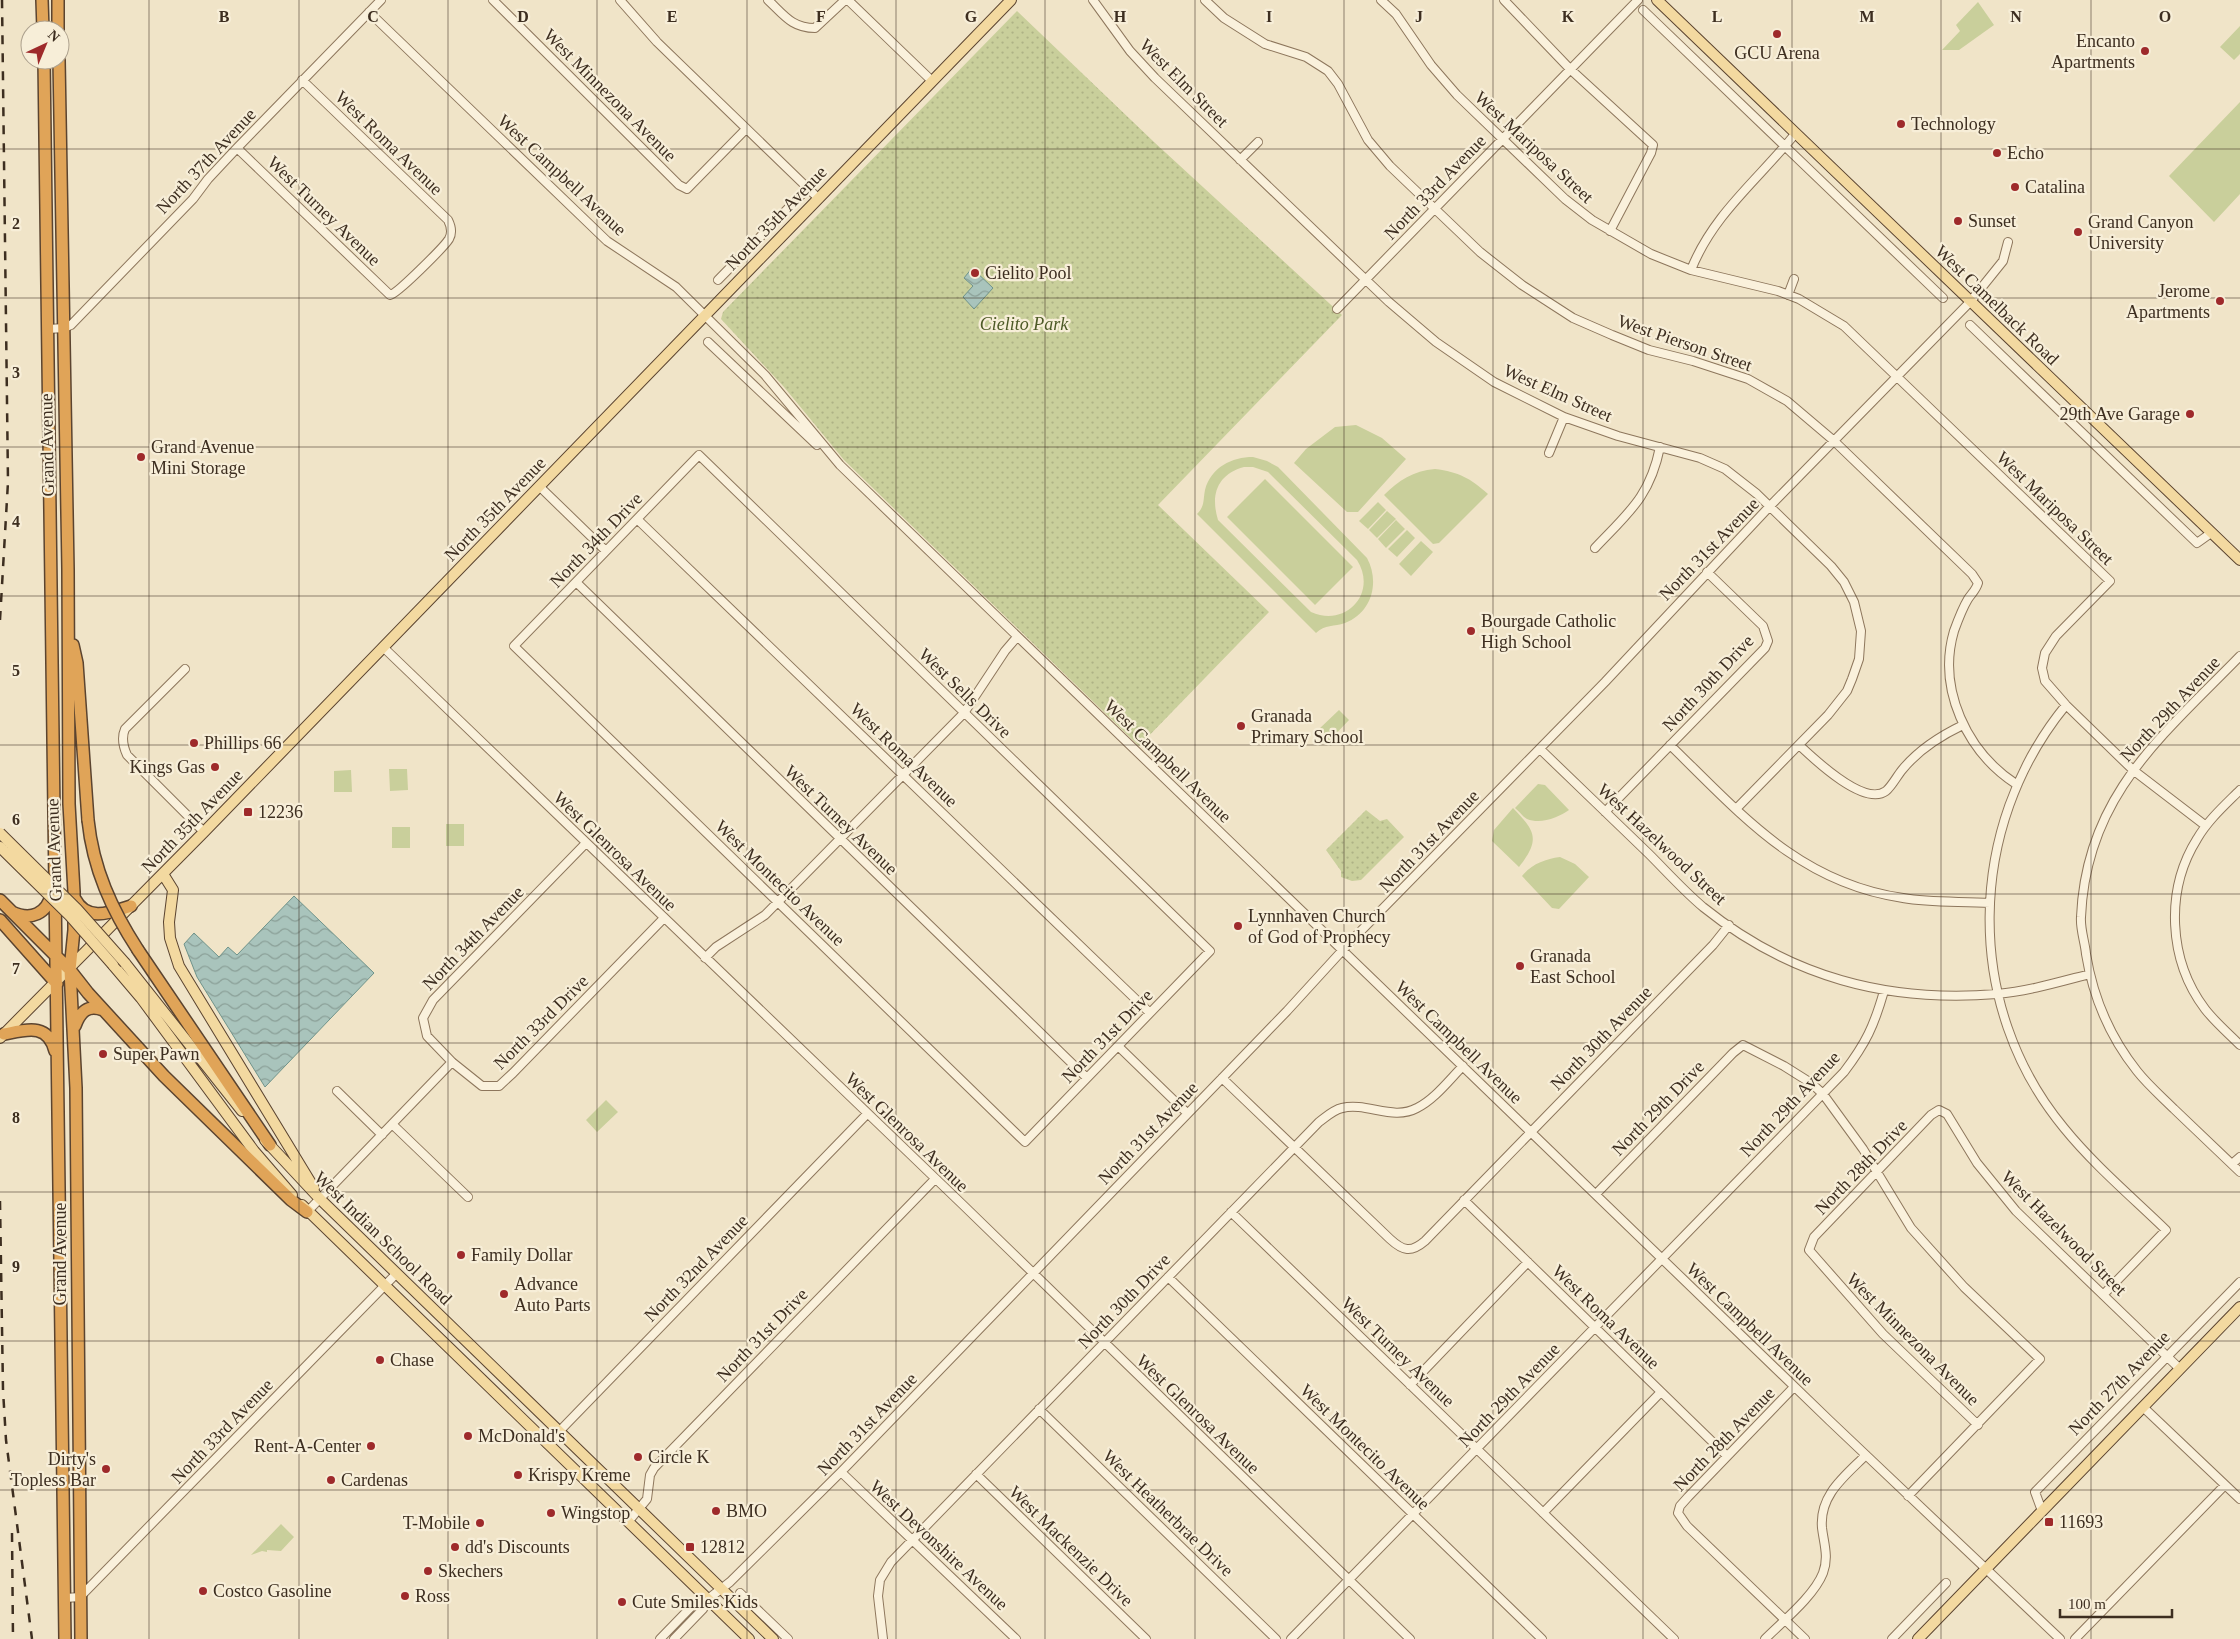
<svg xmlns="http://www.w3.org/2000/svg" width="2240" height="1639" font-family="Georgia,serif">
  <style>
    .grass { fill: #c9cf9b; fill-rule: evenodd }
    .park { fill: url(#park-dots) }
    .water { fill: url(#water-waves); stroke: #6f938a }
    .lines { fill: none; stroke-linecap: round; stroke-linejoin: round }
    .minor-casing { stroke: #8d765c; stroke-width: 10 }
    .major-casing { stroke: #5b4430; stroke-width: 12 }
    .highway-casing { stroke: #5b4430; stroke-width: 14 }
    .minor { stroke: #faf1dc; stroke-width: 8 }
    .major { stroke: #f3d9a0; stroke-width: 10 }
    .highway { stroke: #e0a458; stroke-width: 11 }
    .rail { stroke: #3d2e20; stroke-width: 2.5; stroke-dasharray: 9 9; stroke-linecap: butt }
    .major-bridge-casing { stroke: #5b4430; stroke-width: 12; stroke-linecap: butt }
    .highway-bridge-casing { stroke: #5b4430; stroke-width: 14; stroke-linecap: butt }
    .major-bridge { stroke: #f3d9a0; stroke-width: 10 }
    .highway-bridge { stroke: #e0a458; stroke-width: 11 }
    .grid { fill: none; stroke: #3d2e20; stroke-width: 1; stroke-opacity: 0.55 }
    .poi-dot { fill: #9e2a2b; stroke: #f7eed8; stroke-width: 2 }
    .labels { text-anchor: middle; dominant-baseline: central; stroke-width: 4.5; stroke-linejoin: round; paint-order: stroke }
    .poi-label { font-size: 18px; fill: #3d2e20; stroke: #f7eed8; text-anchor: start }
    .street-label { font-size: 18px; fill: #3d2e20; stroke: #f7eed8 }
    .park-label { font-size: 18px; font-style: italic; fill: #4d5a26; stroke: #f7eed8 }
    .grid-label { font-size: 16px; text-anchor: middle; font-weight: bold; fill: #3d2e20; stroke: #f7eed8; stroke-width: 4.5; stroke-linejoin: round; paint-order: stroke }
  </style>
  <defs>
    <pattern id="park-dots" width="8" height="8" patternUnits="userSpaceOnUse" patternTransform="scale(1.25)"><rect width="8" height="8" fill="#c9cf9b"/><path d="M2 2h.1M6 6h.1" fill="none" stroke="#aeb285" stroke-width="1.8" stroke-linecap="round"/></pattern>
    <pattern id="water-waves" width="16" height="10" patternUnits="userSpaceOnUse" patternTransform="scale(1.25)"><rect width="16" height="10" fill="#a9c4bc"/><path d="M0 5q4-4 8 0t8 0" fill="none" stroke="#8ba098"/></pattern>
  </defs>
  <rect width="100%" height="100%" fill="#f0e4c8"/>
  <path class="grass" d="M1978 2 1994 25 1959 50H1942L1960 31 1956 25Z
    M2240 26V54L2234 60 2220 47Z
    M2240 102V194L2214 222 2169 176Z
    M1356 425 1382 438 1406 459 1358 512H1347L1294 463 1306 449 1335 427Z
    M1253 457 1267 461 1278 467 1367 558C1380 582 1372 613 1345 623 1334 627 1325 624 1316 633L1197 514C1205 506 1203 500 1205 490 1211 467 1232 457 1253 457ZM1244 467H1253L1268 472 1357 560C1378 593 1346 628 1311 612L1218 520C1210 494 1218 474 1244 467Z
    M1435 469C1459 472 1470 478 1488 494L1439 543 1433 544 1384 495C1399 480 1413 471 1435 469Z
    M1265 479 1353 567 1315 605 1227 517Z
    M1378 502 1386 510 1368 529 1359 521Z
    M1387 511 1396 519 1377 538 1369 530Z
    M1396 520 1405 529 1386 548 1378 539Z
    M1407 530 1415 538 1397 557 1388 549Z
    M1421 541 1433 552 1411 576 1399 564Z
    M1339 710 1349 720 1329 741 1318 730Z
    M389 769H407L408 790 390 791Z
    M351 770 352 792H334V771Z
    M1538 784 1545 785 1569 810C1559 817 1541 825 1527 819 1523 817 1519 811 1515 808Z
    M1513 808C1535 831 1541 839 1519 867L1492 841 1494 830Z
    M446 824H464V846H446Z
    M392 827H410V848H392Z
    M1560 857 1575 864 1589 877 1559 909 1552 908 1522 876C1532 864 1545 859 1560 857Z
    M606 1100 618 1112 597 1132 586 1120Z
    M281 1524 294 1537 281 1551 267 1550V1552L262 1551 251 1555Z"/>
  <path class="park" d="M1017 11 1154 142 1342 315 1158 505 1269 612 1139 746 844 460 784 387 721 319 723 312Z
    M1366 810 1380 821 1387 819 1404 837 1361 880 1352 881 1341 877V871L1326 850Z"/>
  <path class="water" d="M972 268 993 288 974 309 963 297 973 286 964 278Z
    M294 896 374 973 265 1087 197 977 184 944 194 933 219 957 228 947 237 955Z"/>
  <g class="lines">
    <defs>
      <path id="minor" d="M493 0 679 185 687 189 746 129
        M620 0 657 42 818 198
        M768 0C784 15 792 28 815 28L845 0
        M848 0 931 80
        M1093 0 1130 51 1155 78 1389 302 1436 342 1494 382 1564 417 1618 436 1700 458 1725 469 1757 494 1831 566 1844 582 1854 602 1861 631 1859 659 1852 679 1847 691 1828 715 1736 809
        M1205 0 1224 18 1265 44 1306 57 1328 71 1338 84 1368 140 1390 166 1480 252 1522 285 1573 318 1612 335 1649 350 1693 361 1748 379 1787 401 1833 440 1972 574 1978 583C1976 590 1972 593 1968 599 1962 609 1958 620 1954 631 1937 689 1967 752 2016 784
        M1381 0 1396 14 1431 65 1457 95 1565 199 1592 220 1651 254 1691 270 1778 291 1799 299 1844 326 2110 581 2056 636 2045 653 2042 668 2045 681 2066 705 2133 770 2206 826
        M1504 0 1570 69 1653 145 1651 153 1610 231
        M1643 10 1943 298
        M369 12 607 241 676 287 765 375 840 465 1830 1421 2060 1639
        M237 148 390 295C397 294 444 247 449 239 453 232 451 226 448 220L302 80
        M1240 160 1258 142
        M1691 270C1713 214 1759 179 1795 134
        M718 280 807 189
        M1788 295 1794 279
        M1337 309 1638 0
        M1970 325 2197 543 2211 533
        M48 329 64 328 71 325 193 199 208 179 237 148 381 0
        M708 342 817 445
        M1549 453 1564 417
        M699 455 1210 951 1025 1142 514 646Z
        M539 486 606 551
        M637 519 1150 1013
        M1595 548C1628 513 1650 497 1660 447
        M576 582 1087 1078
        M383 647 962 1204 1410 1639
        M2240 656C2162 736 2086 796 2081 917 2080 929 2085 942 2086 954 2093 997 2110 1037 2137 1071 2148 1085 2162 1097 2174 1109 2196 1130 2218 1151 2240 1172
        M185 669 125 729C121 738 123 746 127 755L204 832
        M2066 705C1966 827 1963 1006 2064 1128 2094 1165 2132 1197 2166 1230L2103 1295
        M1670 745C1741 814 1799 883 1903 898 1931 903 1961 901 1990 903
        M1799 745C1814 759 1864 807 1886 791 1892 786 1897 776 1902 770 1919 749 1940 736 1963 725
        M1540 749C1576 784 1613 819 1649 854 1667 872 1684 891 1703 907 1790 977 1887 1003 1997 994 2029 991 2059 982 2090 974
        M2240 790C2225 805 2208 820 2197 839 2165 890 2168 960 2205 1009 2215 1022 2228 1033 2240 1045
        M1605 812 1765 648 1768 641 1763 626 1707 572
        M586 843 433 1000 423 1018 427 1036 452 1062 482 1086H499L513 1073 664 918
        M705 958 716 947 765 915 964 713 1005 651 1017 637
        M1118 1046 1187 1113
        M1222 1078 1390 1239C1403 1251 1411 1253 1425 1241L1713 945 1729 925
        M337 1091 382 1135
        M392 1124 468 1197
        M2232 1164 2240 1157
        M1596 1194 1733 1053 1743 1045 1784 1066 1811 1083 1823 1094 1863 1149 1911 1228 1964 1287 2040 1359 1908 1496
        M1464 1200 1727 1456
        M307 1212 452 1062
        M1231 1212 1674 1639
        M1168 1277 1542 1639
        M1410 1385 1528 1262
        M1794 1387 1688 1497 1680 1506 1678 1513 1687 1526 1805 1639
        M2143 1407 2240 1499
        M1039 1409 1276 1639
        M1978 1425 1883 1334 1809 1250 1814 1237 1931 1115 1939 1110 1947 1114 1977 1163 2016 1211 2179 1368
        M547 1444 867 1114
        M841 1472 1016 1639
        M976 1474 1146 1639
        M2042 1511 2035 1492 2240 1282
        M1543 1513 1661 1392
        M628 1522 647 1499 650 1475 654 1468 935 1179
        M740 1593 788 1639
        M65 1598 80 1597 396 1274
        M660 1639 695 1603 708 1599 730 1582 841 1472 1287 1011 1350 942 1605 682 1770 506 1970 302 2003 261 2008 242
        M674 1639 703 1609 708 1599
        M883 1639 878 1596 880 1580 891 1562 1319 1122C1326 1117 1333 1110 1342 1108 1367 1102 1393 1121 1417 1108 1435 1099 1449 1080 1463 1066
        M1291 1639 1844 1072C1866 1043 1874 1026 1884 991
        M1765 1639C1783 1621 1814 1596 1823 1573 1829 1557 1824 1544 1822 1528 1819 1495 1845 1476 1866 1455
        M1892 1639 1946 1583
        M2075 1639 2225 1485"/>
      <path id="major" d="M1657 0 2240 560
        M163 874 173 890 169 922 170 938 179 966 314 1188
        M125 963 242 1111
        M113 965 141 998 254 1151 292 1195
        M0 1038 204 832 1011 0
        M265 1140 320 1199 773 1639
        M302 1205 749 1639
        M1918 1639 2240 1307"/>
      <path id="highway" d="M42 0 43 30
        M58 0V30
        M44 60 65 1639
        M59 60 68 569 69 804 74 892V930L70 970 76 1088 81 1639
        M73 645 77 663 88 820
        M75 899C87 923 112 912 131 906
        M0 900 70 970 88 993 164 1076 291 1200 307 1212
        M12 912C31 921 47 914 52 893
        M0 920 57 984
        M138 950 270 1145
        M75 1026C80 1012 88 1004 103 1010
        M4 1034C25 1030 48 1022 55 1051"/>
    </defs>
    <use href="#minor" class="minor-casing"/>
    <use href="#major" class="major-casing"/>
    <use href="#highway" class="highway-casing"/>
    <use href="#minor" class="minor"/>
    <use href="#major" class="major"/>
    <use href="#highway" class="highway"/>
    <path class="rail" d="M0 620 8 482 2 0
      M0 1201 3 1390 6 1440 32 1639
      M12 1533 13 1639"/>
    <defs>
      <path id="major-bridge" d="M0 833 77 909 125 963
        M0 847 70 916 113 965"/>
      <path id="highway-bridge" d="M88 820C93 869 112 910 138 950"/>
    </defs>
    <use href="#major-bridge" class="major-bridge-casing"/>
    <use href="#highway-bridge" class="highway-bridge-casing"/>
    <use href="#major-bridge" class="major-bridge"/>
    <use href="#highway-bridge" class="highway-bridge"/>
  </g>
  <path class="grid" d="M149 0V1639M299 0V1639M448 0V1639M597 0V1639M747 0V1639M896 0V1639M1045 0V1639M1195 0V1639M1344 0V1639M1493 0V1639M1643 0V1639M1792 0V1639M1941 0V1639M2091 0V1639M0 149H2240M0 298H2240M0 447H2240M0 596H2240M0 745H2240M0 894H2240M0 1043H2240M0 1192H2240M0 1341H2240M0 1490H2240"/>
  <g class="poi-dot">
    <circle cx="1777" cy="34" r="5"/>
    <circle cx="2145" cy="51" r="5"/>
    <circle cx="1901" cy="124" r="5"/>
    <circle cx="1997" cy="153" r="5"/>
    <circle cx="2015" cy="187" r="5"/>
    <circle cx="1958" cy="221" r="5"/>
    <circle cx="2078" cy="232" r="5"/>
    <circle cx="975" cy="273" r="5"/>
    <circle cx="2220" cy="301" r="5"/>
    <circle cx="2190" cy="414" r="5"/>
    <circle cx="141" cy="457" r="5"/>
    <circle cx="1471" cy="631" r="5"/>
    <circle cx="1241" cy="726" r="5"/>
    <circle cx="194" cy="743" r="5"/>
    <circle cx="215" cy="767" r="5"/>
    <rect x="243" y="807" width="10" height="10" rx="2.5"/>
    <circle cx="1238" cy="926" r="5"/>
    <circle cx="1520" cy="966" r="5"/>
    <circle cx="103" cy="1054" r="5"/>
    <circle cx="461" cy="1255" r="5"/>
    <circle cx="504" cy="1294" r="5"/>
    <circle cx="380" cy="1360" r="5"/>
    <circle cx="468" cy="1436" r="5"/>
    <circle cx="371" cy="1446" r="5"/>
    <circle cx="638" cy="1457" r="5"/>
    <circle cx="106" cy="1469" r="5"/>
    <circle cx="518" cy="1475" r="5"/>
    <circle cx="331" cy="1480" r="5"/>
    <circle cx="716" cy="1511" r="5"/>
    <circle cx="551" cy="1513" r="5"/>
    <rect x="2044" y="1517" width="10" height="10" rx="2.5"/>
    <circle cx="480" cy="1523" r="5"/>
    <circle cx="455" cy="1547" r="5"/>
    <rect x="685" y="1542" width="10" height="10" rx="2.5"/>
    <circle cx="428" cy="1571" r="5"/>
    <circle cx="203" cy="1591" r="5"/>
    <circle cx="405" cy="1596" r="5"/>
    <circle cx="622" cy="1602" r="5"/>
  </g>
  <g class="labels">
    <g class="poi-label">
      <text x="2135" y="41" text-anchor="end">Encanto<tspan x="2135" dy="21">Apartments</tspan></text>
      <text x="1777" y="53" text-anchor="middle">GCU Arena</text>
      <text x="1911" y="124">Technology</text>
      <text x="2007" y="153">Echo</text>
      <text x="2025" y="187">Catalina</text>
      <text x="1968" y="221">Sunset</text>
      <text x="2088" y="222">Grand Canyon<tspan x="2088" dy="21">University</tspan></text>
      <text x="985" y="273">Cielito Pool</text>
      <text x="2210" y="291" text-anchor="end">Jerome<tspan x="2210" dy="21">Apartments</tspan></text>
      <text x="2180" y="414" text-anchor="end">29th Ave Garage</text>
      <text x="151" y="447">Grand Avenue<tspan x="151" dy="21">Mini Storage</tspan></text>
      <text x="1481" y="621">Bourgade Catholic<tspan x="1481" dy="21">High School</tspan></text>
      <text x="1251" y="716">Granada<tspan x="1251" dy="21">Primary School</tspan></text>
      <text x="204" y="743">Phillips 66</text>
      <text x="205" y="767" text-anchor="end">Kings Gas</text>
      <text x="258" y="812">12236</text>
      <text x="1248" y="916">Lynnhaven Church<tspan x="1248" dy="21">of God of Prophecy</tspan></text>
      <text x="1530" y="956">Granada<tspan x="1530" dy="21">East School</tspan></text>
      <text x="113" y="1054">Super Pawn</text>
      <text x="471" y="1255">Family Dollar</text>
      <text x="514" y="1284">Advance<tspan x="514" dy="21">Auto Parts</tspan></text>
      <text x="390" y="1360">Chase</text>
      <text x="478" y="1436">McDonald's</text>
      <text x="361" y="1446" text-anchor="end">Rent-A-Center</text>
      <text x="648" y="1457">Circle K</text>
      <text x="96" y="1459" text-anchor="end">Dirty's<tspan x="96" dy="21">Topless Bar</tspan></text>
      <text x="528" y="1475">Krispy Kreme</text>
      <text x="341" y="1480">Cardenas</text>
      <text x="726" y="1511">BMO</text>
      <text x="561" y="1513">Wingstop</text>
      <text x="2059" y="1522">11693</text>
      <text x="470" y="1523" text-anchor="end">T-Mobile</text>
      <text x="465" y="1547">dd's Discounts</text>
      <text x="700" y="1547">12812</text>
      <text x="438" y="1571">Skechers</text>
      <text x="213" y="1591">Costco Gasoline</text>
      <text x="415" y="1596">Ross</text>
      <text x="632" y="1602">Cute Smiles Kids</text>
    </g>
    <g class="street-label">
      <text transform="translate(1184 83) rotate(45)">West Elm Street</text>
      <text transform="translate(610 95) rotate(45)">West Minnezona Avenue</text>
      <text transform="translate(389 143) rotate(44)">West Roma Avenue</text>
      <text transform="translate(1534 147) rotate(43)">West Mariposa Street</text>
      <text transform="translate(206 161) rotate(-47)">North 37th Avenue</text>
      <text transform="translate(562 175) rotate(43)">West Campbell Avenue</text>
      <text transform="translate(1435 187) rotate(-46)">North 33rd Avenue</text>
      <text transform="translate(324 211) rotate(44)">West Turney Avenue</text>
      <text transform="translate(776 218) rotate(-46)">North 35th Avenue</text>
      <text transform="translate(1997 305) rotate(44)">West Camelback Road</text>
      <text transform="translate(1685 343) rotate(19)">West Pierson Street</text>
      <text transform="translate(1558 393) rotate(24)">West Elm Street</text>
      <text transform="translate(47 445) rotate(-91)">Grand Avenue</text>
      <text transform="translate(2055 508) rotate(44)">West Mariposa Street</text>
      <text transform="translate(495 509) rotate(-46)">North 35th Avenue</text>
      <text transform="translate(596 540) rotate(-46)">North 34th Drive</text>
      <text transform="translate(1709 549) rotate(-46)">North 31st Avenue</text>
      <text transform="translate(1708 683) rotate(-47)">North 30th Drive</text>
      <text transform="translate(965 693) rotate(44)">West Sells Drive</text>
      <text transform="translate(2170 709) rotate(-47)">North 29th Avenue</text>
      <text transform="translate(904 755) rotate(44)">West Roma Avenue</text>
      <text transform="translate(1168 761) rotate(44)">West Campbell Avenue</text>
      <text transform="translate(841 820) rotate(44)">West Turney Avenue</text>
      <text transform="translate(192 821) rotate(-46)">North 35th Avenue</text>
      <text transform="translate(1429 841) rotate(-46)">North 31st Avenue</text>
      <text transform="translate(1662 844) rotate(43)">West Hazelwood Street</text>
      <text transform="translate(54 850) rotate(-92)">Grand Avenue</text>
      <text transform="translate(615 851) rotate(44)">West Glenrosa Avenue</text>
      <text transform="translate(780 883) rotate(44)">West Montecito Avenue</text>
      <text transform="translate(473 938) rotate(-46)">North 34th Avenue</text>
      <text transform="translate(541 1022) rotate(-45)">North 33rd Drive</text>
      <text transform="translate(1107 1036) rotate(-46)">North 31st Drive</text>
      <text transform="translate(1601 1038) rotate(-46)">North 30th Avenue</text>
      <text transform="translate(1459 1042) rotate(44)">West Campbell Avenue</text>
      <text transform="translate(1790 1104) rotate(-47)">North 29th Avenue</text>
      <text transform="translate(1658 1108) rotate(-46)">North 29th Drive</text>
      <text transform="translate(907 1132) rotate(44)">West Glenrosa Avenue</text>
      <text transform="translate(1148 1133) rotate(-46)">North 31st Avenue</text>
      <text transform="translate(1861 1167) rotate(-46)">North 28th Drive</text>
      <text transform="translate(2064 1233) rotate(45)">West Hazelwood Street</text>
      <text transform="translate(383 1238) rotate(44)">West Indian School Road</text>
      <text transform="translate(60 1254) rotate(-90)">Grand Avenue</text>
      <text transform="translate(696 1268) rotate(-46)">North 32nd Avenue</text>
      <text transform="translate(1124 1301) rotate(-46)">North 30th Drive</text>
      <text transform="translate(1606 1317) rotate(44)">West Roma Avenue</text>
      <text transform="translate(1750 1324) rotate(44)">West Campbell Avenue</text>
      <text transform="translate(762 1335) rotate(-46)">North 31st Drive</text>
      <text transform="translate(1913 1339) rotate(45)">West Minnezona Avenue</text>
      <text transform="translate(1398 1352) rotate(44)">West Turney Avenue</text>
      <text transform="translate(2119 1383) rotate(-46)">North 27th Avenue</text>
      <text transform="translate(1509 1395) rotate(-46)">North 29th Avenue</text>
      <text transform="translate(1198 1414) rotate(44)">West Glenrosa Avenue</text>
      <text transform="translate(867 1424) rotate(-46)">North 31st Avenue</text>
      <text transform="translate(222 1431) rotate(-46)">North 33rd Avenue</text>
      <text transform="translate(1724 1439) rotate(-46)">North 28th Avenue</text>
      <text transform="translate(1365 1447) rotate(44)">West Montecito Avenue</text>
      <text transform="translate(1168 1513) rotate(44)">West Heatherbrae Drive</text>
      <text transform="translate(939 1545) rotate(43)">West Devonshire Avenue</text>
      <text transform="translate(1071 1546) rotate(44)">West Mackenzie Drive</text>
    </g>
    <g class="park-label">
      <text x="1024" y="324">Cielito Park</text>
    </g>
  </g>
  <g class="grid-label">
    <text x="224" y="22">B</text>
    <text x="373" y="22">C</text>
    <text x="523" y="22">D</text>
    <text x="672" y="22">E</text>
    <text x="821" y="22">F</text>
    <text x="971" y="22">G</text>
    <text x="1120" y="22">H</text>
    <text x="1269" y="22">I</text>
    <text x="1419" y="22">J</text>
    <text x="1568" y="22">K</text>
    <text x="1717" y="22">L</text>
    <text x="1867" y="22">M</text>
    <text x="2016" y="22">N</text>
    <text x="2165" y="22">O</text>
    <text x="16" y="229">2</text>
    <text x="16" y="378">3</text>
    <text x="16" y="527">4</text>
    <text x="16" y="676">5</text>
    <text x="16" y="825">6</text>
    <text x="16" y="974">7</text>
    <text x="16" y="1123">8</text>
    <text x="16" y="1272">9</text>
  </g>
  <g transform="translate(45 45) rotate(44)"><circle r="24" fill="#f7eed8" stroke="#ada18e"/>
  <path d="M0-4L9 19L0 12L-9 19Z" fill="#9e2a2b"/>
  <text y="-8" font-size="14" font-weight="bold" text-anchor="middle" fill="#3d2e20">N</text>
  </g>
  <path d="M2060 1609v8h112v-8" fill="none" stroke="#3d2e20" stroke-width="2.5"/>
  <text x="2068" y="1609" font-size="15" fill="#3d2e20" stroke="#f7eed8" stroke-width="4" paint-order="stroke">100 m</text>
</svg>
